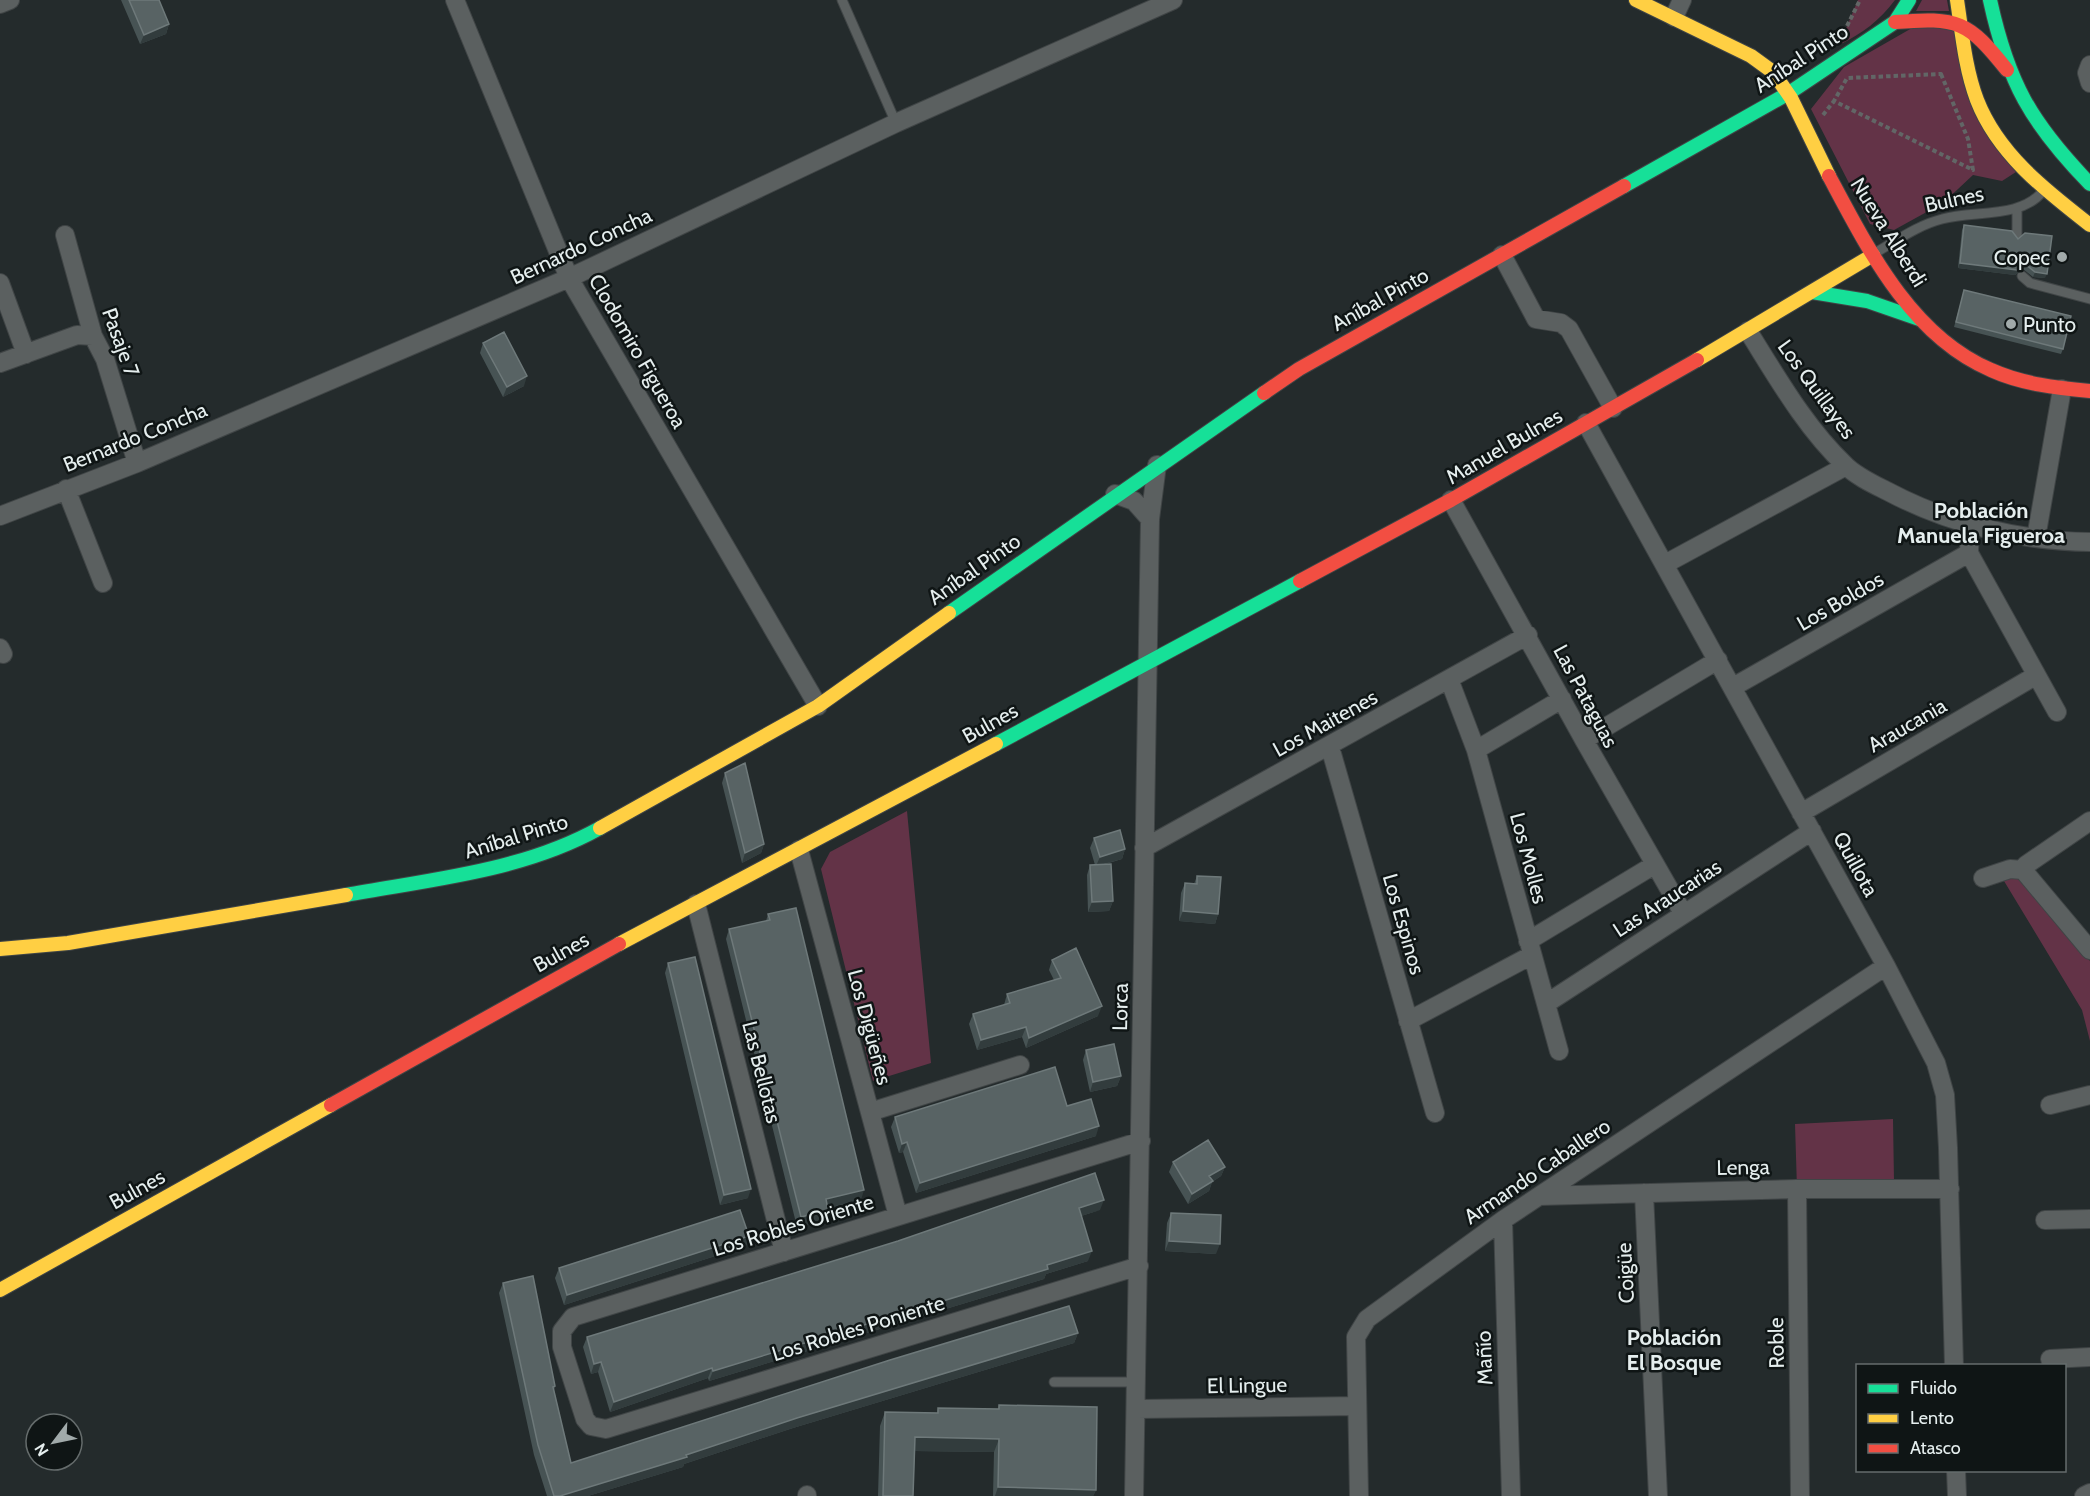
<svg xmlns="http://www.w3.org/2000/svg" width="2090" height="1496" font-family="Cabin,sans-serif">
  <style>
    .green { fill: #633347 }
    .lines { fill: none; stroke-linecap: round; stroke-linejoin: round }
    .lane-casing { stroke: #404546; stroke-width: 11 }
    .street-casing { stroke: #404546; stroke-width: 20 }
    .fast-casing { stroke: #404546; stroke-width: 16 }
    .slow-casing { stroke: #404546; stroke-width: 16 }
    .jam-casing { stroke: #404546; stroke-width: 16 }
    .path { stroke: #626666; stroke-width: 4; stroke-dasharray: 4.5 3; stroke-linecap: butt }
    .lane { stroke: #5b6060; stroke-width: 9 }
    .street { stroke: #5b6060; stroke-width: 18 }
    .fast { stroke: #16e098; stroke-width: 14 }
    .slow { stroke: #ffcf43; stroke-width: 14 }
    .jam { stroke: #f24e42; stroke-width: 14 }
    .wall { fill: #475354 }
    .shaded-wall { fill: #323c3d }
    .building { fill: #586364; stroke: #6e797a; stroke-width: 1.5 }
    .poi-dot { fill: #a1aaaa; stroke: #0f1515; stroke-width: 2 }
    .labels { text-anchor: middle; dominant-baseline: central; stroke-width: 5; stroke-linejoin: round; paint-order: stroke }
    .street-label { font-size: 21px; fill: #e5eeee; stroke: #0f1515 }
    .poi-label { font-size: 21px; fill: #e5eeee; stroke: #0f1515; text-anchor: end }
    .neighbourhood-label { font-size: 22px; font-weight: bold; fill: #e5eeee; stroke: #0f1515 }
  </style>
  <rect width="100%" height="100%" fill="#242b2c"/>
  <path class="green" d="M1858 0H1895C1879 21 1863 33 1839 45Z
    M1922 0H1947L1949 11H1916Z
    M1912 28H1953L2016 172 2002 181 1973 175 1943 203 1894 230 1870 224 1811 109 1844 67Z
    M907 811 931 1063 873 1081 821 869 830 852Z
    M2018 876 2090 961V1041L2082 1010 2004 881Z
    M1893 1119 1894 1181 1797 1189 1795 1124Z"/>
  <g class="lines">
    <defs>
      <path id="lane" d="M842 0 896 123
        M2017 208V237
        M1875 253C1896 241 1918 225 1942 219 1974 210 2021 219 2043 191
        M2022 276 2030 283 2090 299
        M1054 1382H1137"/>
      <path id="street" d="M455 0 569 278 818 706
        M0 4 10 0
        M1674 17 1682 0
        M2090 65 2087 73 2090 83
        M65 235 93 336 105 359 137 463
        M1502 255 1536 319 1561 323 1569 329 1613 408
        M0 283 26 354
        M1748 331C1777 377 1805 427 1845 465 1856 476 1873 484 1887 491 1949 524 2020 541 2090 542
        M0 363 77 335 93 336
        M1586 423 1886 966 1936 1063 1945 1095 1948 1148 1954 1366
        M66 489 103 583
        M1115 494 1134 501 1150 519
        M1451 500 1584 740 1683 913
        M0 516 137 463 569 278 896 123 1173 0
        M1970 526 1969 553 2057 712
        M2036 538 2062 389
        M1665 564 1846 466
        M0 648 3 654
        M1449 679 1476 750 1559 1051
        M1733 687 1969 553
        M1584 740 1718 660
        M1330 747 1435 1113
        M1476 750 1562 699
        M1801 813 2035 676
        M1144 848 1528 635
        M799 850 898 1216
        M2023 870 2090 950
        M1983 878 2010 869 2023 870 2026 865 2090 821
        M696 904 784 1252
        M1528 941 1654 865
        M1547 1003 1812 831
        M1408 1021 1532 955
        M2050 1105 2090 1095
        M870 1112 1020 1065
        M1797 1189 1800 1496
        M1644 1193 1658 1496
        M1539 1196 1797 1189H1950
        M1503 1220 1511 1496
        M2045 1220 2090 1219
        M1139 1266 606 1429 591 1426 585 1419 562 1347V1331L573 1317 1141 1141
        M2050 1359 2090 1357
        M1137 1409 1357 1406
        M1956 1470 1957 1496
        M807 1495V1496
        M1134 1496 1150 519 1157 465
        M1359 1496 1356 1337 1367 1319 1503 1220 1886 966
        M2084 1496 2090 1493"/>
      <path id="fast" d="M1990 0C2008 83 2031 123 2090 184
        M1624 186 1789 93 1895 22 1909 0
        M1812 292 1867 301 1919 319
        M949 613 1264 393
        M996 744 1300 581
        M346 895C433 879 523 871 600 828"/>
      <path id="slow" d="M1636 0 1751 56 1773 72 1791 98 1829 176
        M1957 0C1962 33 1965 68 1977 100 1998 154 2045 190 2090 225
        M1697 360 1873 255
        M600 828 818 706 949 613
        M619 944 996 744
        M0 949 68 943 346 895
        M0 1290 331 1105"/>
      <path id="jam" d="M1895 22C1958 17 1968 21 2007 70
        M1829 176C1868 249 1911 336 1991 370 2022 384 2057 388 2090 391
        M1264 393 1299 369 1624 186
        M1300 581 1451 500 1697 360
        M331 1105 619 944"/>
    </defs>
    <use href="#lane" class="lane-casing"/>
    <use href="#street" class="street-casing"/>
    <use href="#fast" class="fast-casing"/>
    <use href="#slow" class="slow-casing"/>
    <use href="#jam" class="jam-casing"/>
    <path class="path" d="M1847 26 1860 0
      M1941 74 1968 139 1973 170 1834 101 1847 78Z
      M1823 115 1834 101"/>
    <use href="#lane" class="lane"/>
    <use href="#street" class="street"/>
    <use href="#fast" class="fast"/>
    <use href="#slow" class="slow"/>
    <use href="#jam" class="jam"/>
  </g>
  <path class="wall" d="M121 0H159L169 24 166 34 140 44Z
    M1964 225 2045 278 2033 277 2023 269 2015 275 1958 268 1962 230Z
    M1964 290 2063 349 2061 354 1954 327Z
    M483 343 524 386 503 397 480 353Z
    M725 773 764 844 761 853 742 863 722 783Z
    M1094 838 1125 849 1122 859 1102 865 1113 901 1109 911 1088 912 1087 875 1090 865H1095L1090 848Z
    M1197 876 1218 914 1215 924 1179 921 1181 893 1185 883 1194 884Z
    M768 914 861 1200 828 1208 825 1220 797 1227 726 939 729 929 766 921Z
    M1052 960 1098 1016 1026 1048 1022 1037 977 1050 969 1024 973 1014 1004 1005 1007 994 1054 980 1049 970Z
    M668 963 748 1198 720 1205 665 973Z
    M1086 1050 1121 1076 1117 1086 1090 1092 1083 1060Z
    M1067 1106 1096 1136 916 1193 903 1152 899 1153 891 1127 895 1117Z
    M1173 1162 1225 1167 1221 1176 1212 1182 1209 1191 1188 1204 1169 1172Z
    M1100 1210 1081 1216 1088 1261 1046 1274 1044 1279 709 1381 708 1378 610 1412 598 1372 591 1374 583 1347 587 1337Z
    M1171 1213 1216 1254 1165 1251 1167 1223Z
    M749 1236 746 1246 564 1305 555 1278 559 1268Z
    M503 1283 555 1386 554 1390 571 1463 1078 1333 1074 1343 793 1428 684 1464 683 1467 588 1496H547L534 1455 499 1293Z
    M999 1405 1096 1490 1093 1496H993L994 1452 915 1451 913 1496H878L880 1426 885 1412 937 1413 938 1408 998 1409Z"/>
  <path class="shaded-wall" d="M169 24 166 34 140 44 144 35Z
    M1960 263 2025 264 2023 269 2015 275 1958 268Z
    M2035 272 2047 274 2045 278 2033 277Z
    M527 376 524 386 503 397 507 387Z
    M764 844 761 853 742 863 745 853Z
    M1125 849 1122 859 1096 866 1100 857Z
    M1113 901 1109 911 1088 912 1092 902Z
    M1183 911 1218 914 1215 924 1179 921Z
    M1102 1006 1098 1016 1026 1048 1029 1038Z
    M1026 1027 1022 1037 977 1050 981 1040Z
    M1121 1076 1117 1086 1090 1092 1093 1082Z
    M1099 1126 1096 1136 916 1193 920 1183Z
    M907 1142 903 1152 899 1153 902 1144Z
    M1225 1167 1221 1176 1212 1182 1209 1191 1188 1204 1192 1194 1209 1176Z
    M751 1189 748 1198 720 1205 724 1195Z
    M864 1190 861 1200 822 1209 826 1199Z
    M1104 1200 1100 1210 1075 1218 1079 1208Z
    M828 1210 825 1220 797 1227 801 1217Z
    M749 1236 746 1246 564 1305 567 1295Z
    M1169 1241 1220 1244 1216 1254 1165 1251Z
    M1092 1251 1088 1261 1046 1274 1044 1279 709 1381 713 1371Z
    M1078 1333 1074 1343 793 1428 684 1464 683 1467 588 1496H560L797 1418Z
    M601 1362 598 1372 591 1374 594 1364Z
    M712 1368 708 1378 610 1412 614 1402Z
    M915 1437 999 1439 994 1452 910 1451Z
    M998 1487 1096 1490 1093 1496H995Z"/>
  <path class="building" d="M129 0H159L169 24 144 35Z
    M1964 225 2012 231 2018 239 2025 233 2052 236 2047 274 2035 272 2025 264 2017 270 1960 263Z
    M1964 290 2071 316 2063 349 1956 322Z
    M504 332 527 376 507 387 483 343Z
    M745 763 764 844 745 853 725 773Z
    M1120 830 1125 849 1100 857 1094 838Z
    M1111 864 1113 901 1092 902 1090 865Z
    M1197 876 1221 877 1218 914 1183 911 1185 883 1197 884Z
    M796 908 864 1190 826 1199 828 1210 801 1217 729 929 770 920 768 914Z
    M1076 948 1102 1006 1029 1038 1026 1027 981 1040 973 1014 1010 1003 1007 994 1061 978 1052 960Z
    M695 957 751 1189 724 1195 668 963Z
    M1114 1044 1121 1076 1093 1082 1086 1050Z
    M1055 1067 1067 1106 1091 1099 1099 1126 920 1183 907 1142 902 1144 895 1117Z
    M1208 1140 1225 1167 1209 1176 1213 1181 1192 1194 1173 1162Z
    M1095 1173 1104 1200 1079 1208 1092 1251 1047 1265 1048 1269 713 1371 712 1368 614 1402 601 1362 594 1364 587 1337 898 1241Z
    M740 1210 749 1236 567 1295 559 1268Z
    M1171 1213 1221 1215 1220 1244 1169 1241Z
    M533 1276 555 1386 553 1387 571 1463 890 1360 1069 1306 1078 1333 797 1418 686 1455 687 1457 560 1496H554L538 1445 503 1283Z
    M999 1405 1097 1407 1096 1490 998 1487 999 1439 915 1437 913 1496H883L885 1412 938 1413V1408L999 1409Z"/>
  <g class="poi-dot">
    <circle cx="2062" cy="257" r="6"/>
    <circle cx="2011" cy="324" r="6"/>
  </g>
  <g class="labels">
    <g class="street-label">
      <text transform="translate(1801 58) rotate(-33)">Aníbal Pinto</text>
      <text transform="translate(1954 199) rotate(-12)">Bulnes</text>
      <text transform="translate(1889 232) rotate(58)">Nueva Alberdi</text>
      <text transform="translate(581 246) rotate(-25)">Bernardo Concha</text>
      <text transform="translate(1380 299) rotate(-29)">Aníbal Pinto</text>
      <text transform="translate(121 342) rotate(70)">Pasaje 7</text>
      <text transform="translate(638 351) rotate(60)">Clodomiro Figueroa</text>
      <text transform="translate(1817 389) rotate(54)">Los Quillayes</text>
      <text transform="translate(135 437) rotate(-22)">Bernardo Concha</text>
      <text transform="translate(1504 446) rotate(-30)">Manuel Bulnes</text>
      <text transform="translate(974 569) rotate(-35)">Aníbal Pinto</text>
      <text transform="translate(1840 601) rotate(-30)">Los Boldos</text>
      <text transform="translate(1586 696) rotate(62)">Las Pataguas</text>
      <text transform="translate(990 723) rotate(-29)">Bulnes</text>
      <text transform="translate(1325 723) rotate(-29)">Los Maitenes</text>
      <text transform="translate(1907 725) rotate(-30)">Araucania</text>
      <text transform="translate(516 836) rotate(-17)">Aníbal Pinto</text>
      <text transform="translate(1529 858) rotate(75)">Los Molles</text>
      <text transform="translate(1856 864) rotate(61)">Quillota</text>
      <text transform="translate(1667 898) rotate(-33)">Las Araucarias</text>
      <text transform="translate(1404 924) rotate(74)">Los Espinos</text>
      <text transform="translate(561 952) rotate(-29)">Bulnes</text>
      <text transform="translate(1120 1007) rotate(-89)">Lorca</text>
      <text transform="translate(870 1027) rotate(75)">Los Digüeñes</text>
      <text transform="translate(762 1072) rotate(76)">Las Bellotas</text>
      <text transform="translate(1743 1167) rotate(-1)">Lenga</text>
      <text transform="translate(1537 1171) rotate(-34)">Armando Caballero</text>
      <text transform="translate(137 1189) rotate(-29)">Bulnes</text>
      <text transform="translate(793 1225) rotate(-17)">Los Robles Oriente</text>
      <text transform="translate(1625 1273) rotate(-93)">Coigüe</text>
      <text transform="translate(858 1328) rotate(-17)">Los Robles Poniente</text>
      <text transform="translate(1776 1343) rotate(-91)">Roble</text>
      <text transform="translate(1484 1358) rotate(-92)">Mañío</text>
      <text transform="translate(1247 1385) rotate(-1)">El Lingue</text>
    </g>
    <g class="poi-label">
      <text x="2050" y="257">Copec</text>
      <text x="2023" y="324" text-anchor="start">Punto</text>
    </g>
    <g class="neighbourhood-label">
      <text x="1981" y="510">Población<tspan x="1981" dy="25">Manuela Figueroa</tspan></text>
      <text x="1674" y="1337">Población<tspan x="1674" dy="25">El Bosque</tspan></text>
    </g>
  </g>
  <rect x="1856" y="1364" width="210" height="108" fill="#0f1515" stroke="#656c6c" stroke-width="1.5"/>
  <rect x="1868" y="1384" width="30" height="9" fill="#16e098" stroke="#656c6c" stroke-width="1.5"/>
  <text x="1910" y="1394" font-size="18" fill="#e5eeee">Fluido</text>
  <rect x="1868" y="1414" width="30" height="9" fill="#ffcf43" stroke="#656c6c" stroke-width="1.5"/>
  <text x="1910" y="1424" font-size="18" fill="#e5eeee">Lento</text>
  <rect x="1868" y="1444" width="30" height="9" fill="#f24e42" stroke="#656c6c" stroke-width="1.5"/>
  <text x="1910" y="1454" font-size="18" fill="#e5eeee">Atasco</text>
  <g transform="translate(54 1442) rotate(238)"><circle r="28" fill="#0f1515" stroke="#656c6c" stroke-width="1.5"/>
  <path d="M0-4.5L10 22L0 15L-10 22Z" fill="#a1aaaa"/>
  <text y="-9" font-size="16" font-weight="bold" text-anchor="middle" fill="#e5eeee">N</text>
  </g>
</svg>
